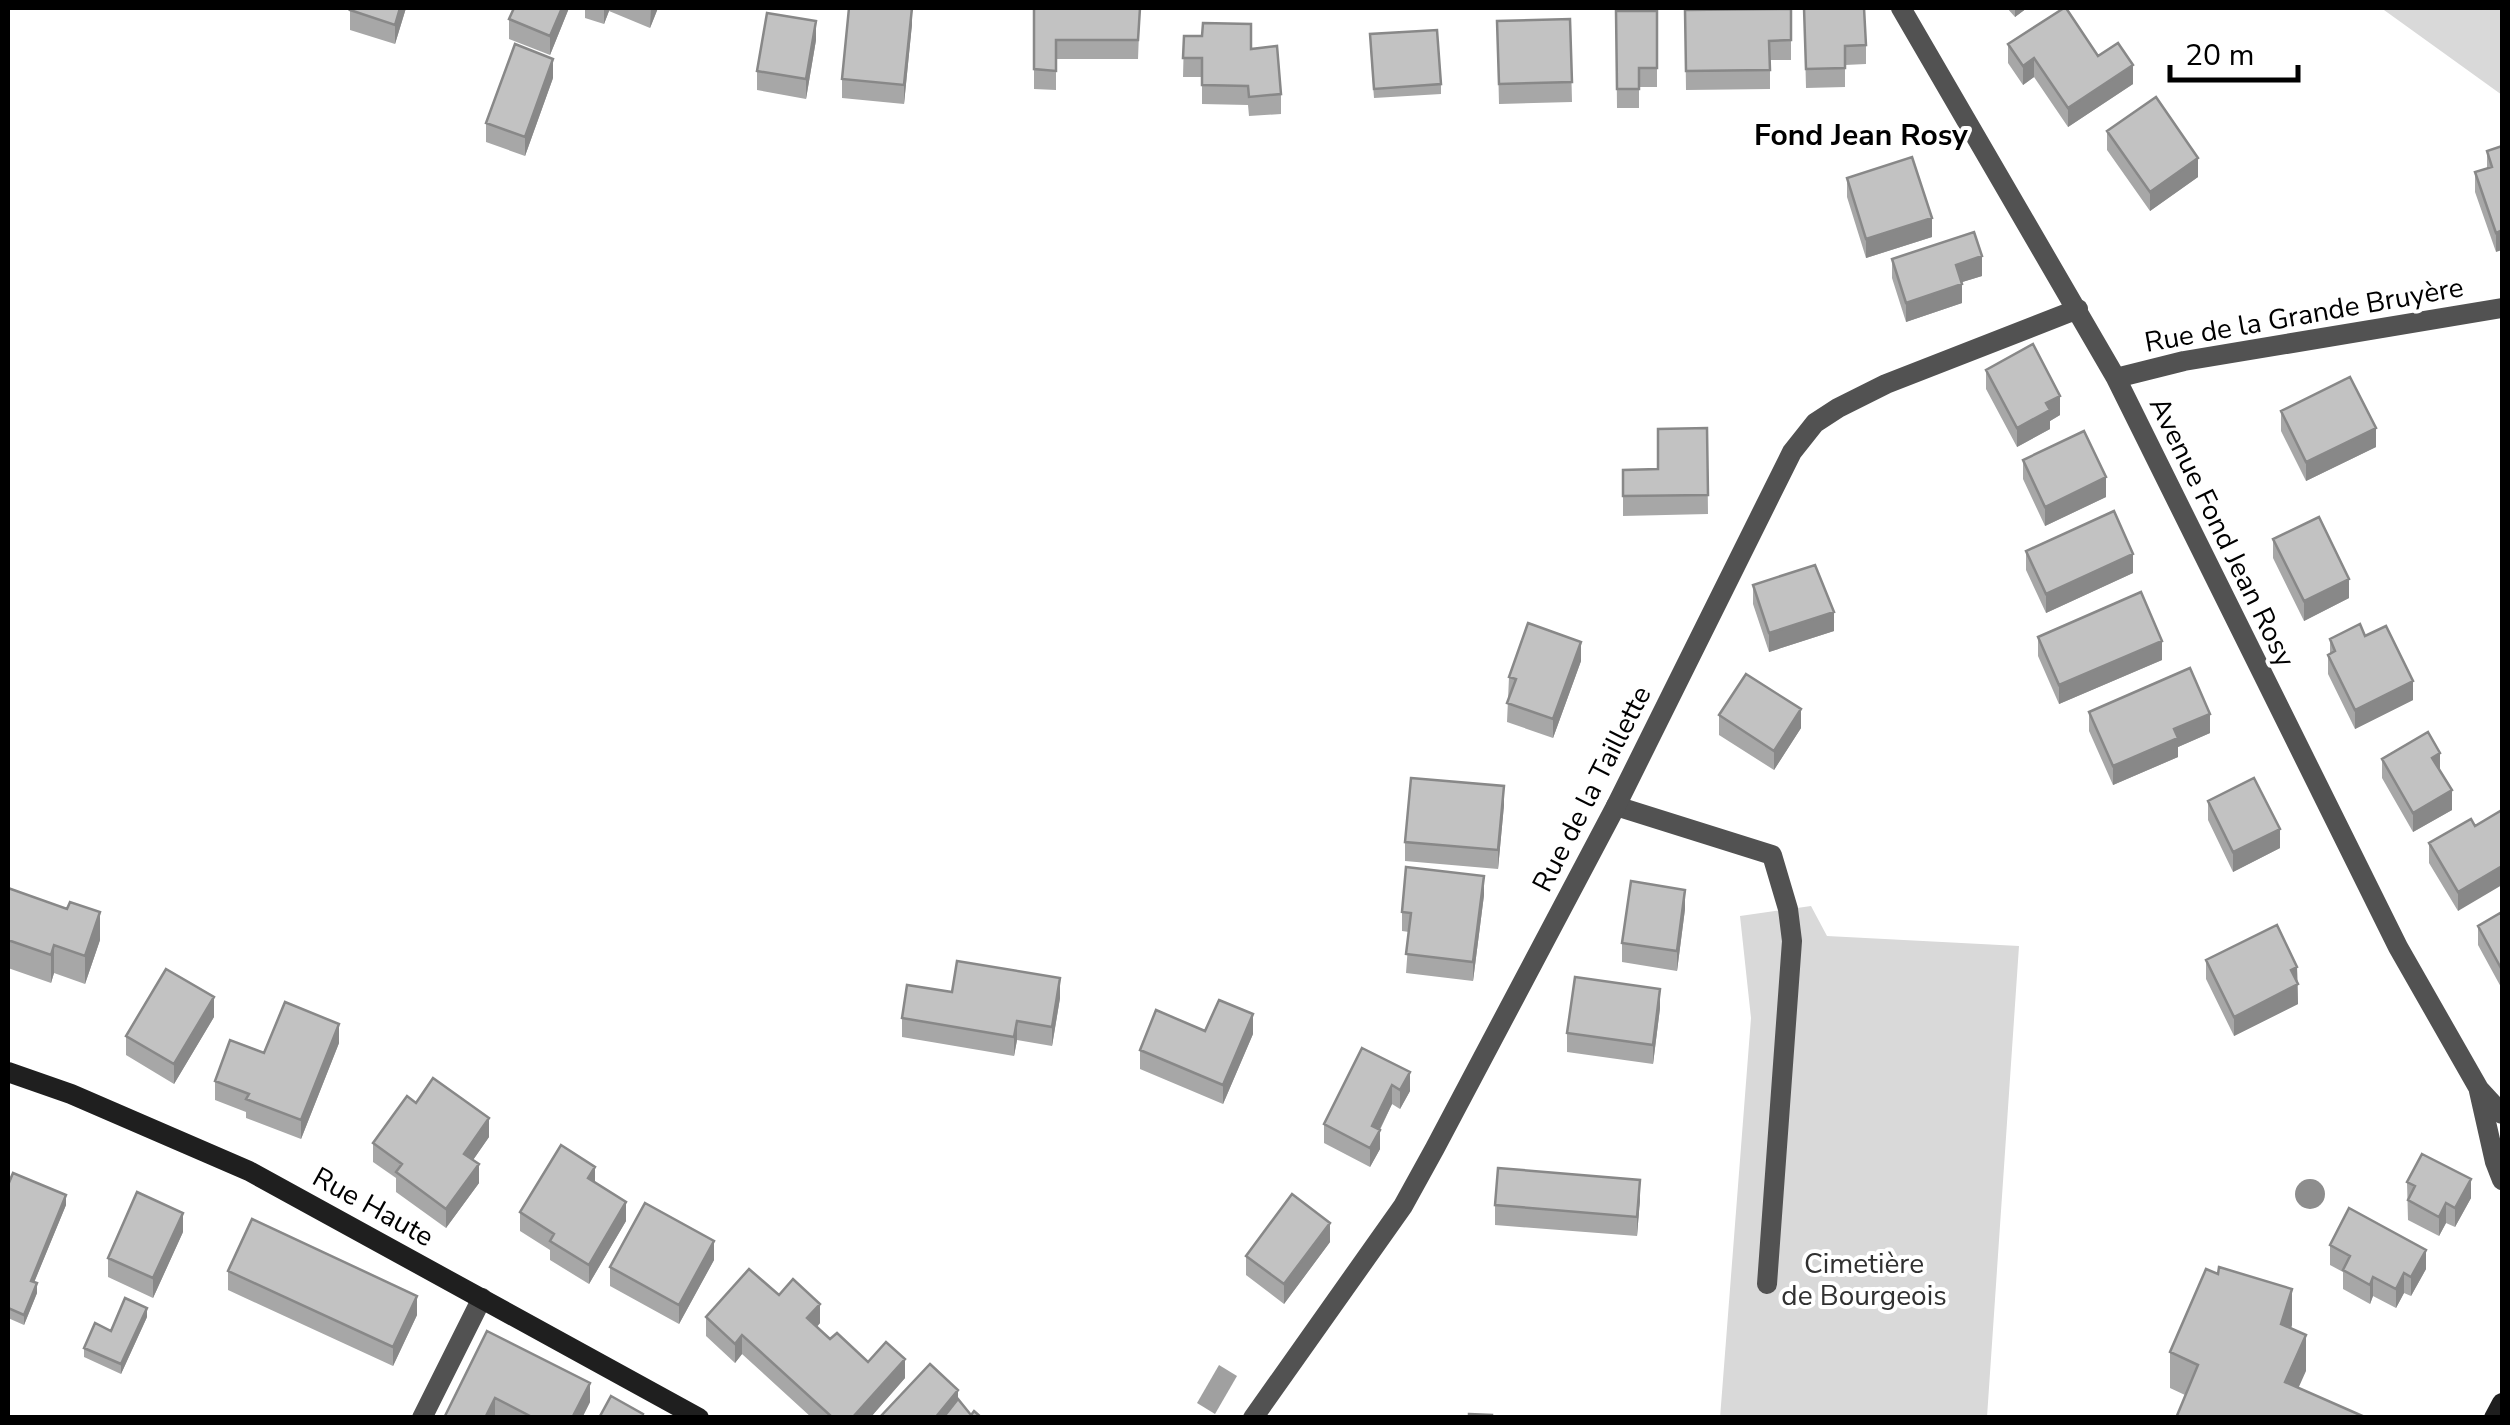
<svg xmlns="http://www.w3.org/2000/svg" width="2510" height="1425" font-family="'Nunito Sans',sans-serif">
  <style>
    .green { fill: #d9d9d9 }
    .water { fill: #a0a0a0 }
    .lines { fill: none; stroke-linecap: round; stroke-linejoin: round }
    .lane { stroke: #525252; stroke-width: 20 }
    .street { stroke: #525252; stroke-width: 20 }
    .secondary { stroke: #1f1f1f; stroke-width: 20 }
    .tree { fill: #8d8d8d }
    .wall { fill: #a7a7a7 }
    .shaded-wall { fill: #888 }
    .building { fill: #c2c2c2; stroke: #888; stroke-width: 2.5 }
    .labels { text-anchor: middle; dominant-baseline: central; stroke-width: 8; stroke-linejoin: round; paint-order: stroke }
    .street-label { font-size: 28px; fill: #000; stroke: #fff }
    .park-label { font-size: 28px; fill: #303030; stroke: #fff }
    .neighbourhood-label { font-size: 30px; font-weight: bold; fill: #000; stroke: #fff }
  </style>
  <rect width="100%" height="100%" fill="#fff"/>
  <path class="green" d="M2384 8H2502V95L2384 10Z
    M1811 906 1827 936 2019 946 1987 1417 1720 1418 1751 1018 1740 916Z"/>
  <path class="water" d="M1219 1365 1237 1376 1215 1414 1197 1403Z"/>
  <g class="lines">
    <path class="lane" d="M1616 806 1772 855 1788 909 1792 941 1767 1284
      M422 1418 482 1298"/>
    <path class="street" d="M1901 8 2116 378 2398 947 2479 1089 2502 1114
      M2116 378 2184 361 2502 308
      M2479 1091 2495 1162 2502 1180
      M1253 1418 1403 1206 1435 1148 1616 806 1792 452 1815 423 1838 408 1886 384 2078 309"/>
    <path class="secondary" d="M8 1072 71 1094 249 1171 699 1418
      M2494 1418 2502 1403"/>
  </g>
  <circle class="tree" cx="2310" cy="1194" r="15"/>
  <path class="wall" d="M406 8 395 44 350 30V10Z
    M569 8 550 55 509 39V19Z
    M585 8H658L650 28 609 11 604 24 585 18Z
    M1034 8H1140L1138 59H1056V90L1034 89Z
    M1804 8 1866 45V64L1845 65V87L1806 88Z
    M2007 8H2027L2015 17Z
    M1791 9V60H1770V89L1686 90 1685 10Z
    M1616 11H1657V87H1639V108H1617Z
    M1570 19 1572 102 1499 104 1497 21Z
    M912 24 904 104 842 98V79Z
    M1184 36 1251 49 1281 94V114L1249 116 1248 105 1202 104V77H1183Z
    M816 40 806 99 757 90V71Z
    M1370 44 1441 84V94L1374 98Z
    M2008 44 2133 84 2068 127 2034 77 2023 85 2008 63Z
    M553 78 525 156 486 142V123Z
    M2107 131 2198 177 2150 211 2107 150Z
    M2502 146 2496 252 2475 192V172L2487 168V151Z
    M1847 178 1932 237 1866 258 1847 197Z
    M1892 259 1982 276 1962 282V303L1906 322 1892 278Z
    M1986 370 2060 415 2050 421V429L2017 447 1986 389Z
    M2281 411 2376 447 2306 481 2281 431Z
    M1707 428 1708 514 1623 516V470L1658 469Z
    M2023 460 2106 497 2045 526 2023 479Z
    M2273 539 2349 598 2304 621 2273 558Z
    M2026 551 2133 573 2046 613 2026 570Z
    M1753 585 1834 631 1769 652 1753 604Z
    M2365 636 2413 700 2355 729 2328 674V655L2330 653V639Z
    M2038 637 2162 660 2059 704 2038 656Z
    M1581 661 1553 738 1507 722 1509 677Z
    M2089 712 2210 733 2178 747V757L2113 785 2089 731Z
    M1719 715 1801 728 1774 770 1719 735Z
    M2382 759 2452 810 2413 832 2382 778Z
    M2208 801 2280 848 2233 872 2208 820Z
    M1504 805 1498 869 1405 861V842Z
    M2471 819 2458 911 2429 863V843Z
    M8 888 100 940 85 984 54 973 51 983 8 968Z
    M1484 895 1473 981 1406 973 1409 932 1402 931V912Z
    M1685 909 1677 971 1622 962V943Z
    M2502 912V989L2478 945V926Z
    M2206 960 2297 967 2298 1004 2234 1036 2206 979Z
    M952 992 1060 998 1052 1046 1017 1040 1014 1056 902 1037V1018Z
    M1660 1008 1653 1064 1567 1052V1033Z
    M214 1017 174 1084 126 1055V1036Z
    M1253 1034 1223 1104 1140 1069V1050Z
    M339 1043 301 1139 246 1118V1112L215 1100V1081L264 1053Z
    M1362 1048 1410 1091 1400 1109 1392 1104 1380 1130V1149L1370 1167 1324 1143V1124Z
    M416 1103 489 1137 473 1160 479 1183 446 1228 396 1192V1178L373 1162V1143Z
    M2407 1182 2471 1198 2455 1227 2446 1223 2439 1236 2408 1220Z
    M595 1183 626 1221 589 1284 550 1260V1250L520 1231V1212Z
    M8 1185 66 1205 34 1282 37 1293 24 1325 8 1318Z
    M1640 1199 1637 1236 1495 1225V1205Z
    M183 1232 153 1298 108 1277V1258Z
    M1330 1242 1284 1304 1246 1275V1256Z
    M2330 1245 2426 1269 2411 1296 2404 1293 2396 1308 2373 1296 2370 1304 2343 1289V1272L2330 1265Z
    M714 1260 679 1324 610 1286V1267Z
    M228 1271 417 1315 393 1366 228 1290Z
    M779 1295 820 1323 817 1327 830 1339 868 1362 905 1378 870 1418H812L742 1354 735 1363 706 1336V1317Z
    M147 1317 121 1374 84 1357V1348L111 1331Z
    M2292 1325 2291 1328 2306 1371 2185 1395 2170 1388V1352Z
    M487 1331 590 1402 582 1418H444Z"/>
  <path class="shaded-wall" d="M400 8H406L395 44V25Z
    M562 8H569L550 55V36Z
    M604 8H609V11L604 24Z
    M651 8H658L650 28Z
    M912 8V24L904 104V85Z
    M2015 8H2027L2015 17Z
    M816 21V40L806 99V79Z
    M2034 58V77L2023 85V66Z
    M553 59V78L525 156V137Z
    M2133 65V84L2068 127V108Z
    M2198 158V177L2150 211V192Z
    M1932 218V237L1866 258V239Z
    M2502 230V250L2496 252V233Z
    M1982 256V276L1956 284V265Z
    M1962 284V303L1906 322V303Z
    M2060 396V415L2050 421V429L2017 447V428L2046 403Z
    M2376 428V447L2306 481V462Z
    M2106 477V497L2045 526V507Z
    M2133 554V573L2046 613V594Z
    M2349 579V598L2304 621V601Z
    M1834 612V631L1769 652V633Z
    M2162 641V660L2059 704V685Z
    M1581 642V661L1553 738V719Z
    M2413 681V700L2355 729V710Z
    M1801 709V728L1774 770V751Z
    M2210 714V733L2178 747V757L2113 785V766L2174 729Z
    M2440 753V772L2432 758Z
    M1504 786V805L1498 869V850Z
    M2452 790V810L2413 832V813Z
    M2280 829V848L2233 872V852Z
    M2502 866V885L2458 911V892Z
    M1484 876V895L1473 981V962Z
    M1685 890V909L1677 971V951Z
    M100 912V940L85 984V956Z
    M54 945V973L51 983V955Z
    M2297 967 2298 1004 2234 1036V1017L2291 970Z
    M1060 978V998L1052 1046V1027Z
    M1660 989V1008L1653 1064V1045Z
    M214 997V1017L174 1084V1064Z
    M1253 1014V1034L1223 1104V1085Z
    M1017 1021V1040L1014 1056V1037Z
    M339 1024V1043L301 1139V1120Z
    M1410 1072V1091L1400 1109V1090Z
    M1392 1085V1104L1372 1145V1126Z
    M489 1118V1137L464 1173V1154Z
    M1380 1130V1149L1370 1167V1148Z
    M479 1164V1183L446 1228V1209Z
    M595 1167V1186L588 1178Z
    M2471 1179V1198L2455 1227V1208Z
    M1640 1180V1199L1637 1236V1217Z
    M66 1195V1205L31 1290V1281Z
    M626 1202V1221L589 1284V1265Z
    M2446 1203V1223L2439 1236V1217Z
    M183 1213V1232L153 1298V1278Z
    M1330 1223V1242L1284 1304V1284Z
    M714 1241V1260L679 1324V1305Z
    M2426 1250V1269L2411 1296V1277Z
    M2404 1273V1293L2396 1308V1289Z
    M2373 1277V1296L2370 1304V1285Z
    M37 1283V1293L24 1325V1315Z
    M2292 1289V1325L2281 1360V1324Z
    M417 1296V1315L393 1366V1347Z
    M820 1304V1323L807 1337V1318Z
    M147 1308V1317L121 1374V1364Z
    M742 1335V1354L735 1363V1344Z
    M2306 1335V1371L2285 1418V1382Z
    M905 1359V1378L870 1418H852Z
    M590 1383V1402L582 1418H572Z
    M958 1390V1409L951 1418H935Z
    M495 1398V1418H485Z"/>
  <path class="building" d="M351 8H400L395 25 350 10Z
    M514 8H562L550 36 509 19Z
    M849 8H912L904 85 842 79Z
    M1034 8H1140L1138 40H1056V71L1034 69Z
    M1804 8H1864L1866 45 1845 46V68L1806 69Z
    M2064 8H2066L2098 56 2118 43 2133 65 2068 108 2034 58 2023 66 2008 44Z
    M1791 9V40L1769 41 1770 70 1686 71 1685 10Z
    M1616 11H1657V68H1639V89H1617Z
    M767 13 816 21 806 79 757 71Z
    M1570 19 1572 82 1499 84 1497 21Z
    M1203 23 1251 24V49L1277 46 1281 94 1249 97 1248 86 1202 85V58H1183L1184 36H1202Z
    M1437 30 1441 84 1374 89 1370 34Z
    M515 44 553 59 525 137 486 123Z
    M2156 97 2198 158 2150 192 2107 131Z
    M2502 146V230L2496 233 2475 172 2492 167 2487 151Z
    M1912 157 1932 218 1866 239 1847 178Z
    M1974 232 1982 256 1956 265 1962 284 1906 303 1892 259Z
    M2033 344 2060 396 2046 403 2050 410 2017 428 1986 370Z
    M2350 377 2376 428 2306 462 2281 411Z
    M1707 428 1708 495 1623 496V470L1658 469V429Z
    M2084 431 2106 477 2045 507 2023 460Z
    M2114 511 2133 554 2046 594 2026 551Z
    M2319 517 2349 579 2304 601 2273 539Z
    M1815 565 1834 612 1769 633 1753 585Z
    M2141 592 2162 641 2059 685 2038 637Z
    M1528 623 1581 642 1553 719 1507 703 1516 679 1509 677Z
    M2360 624 2365 636 2386 626 2413 681 2355 710 2328 655 2335 651 2330 639Z
    M2190 668 2210 714 2174 729 2178 738 2113 766 2089 712Z
    M1746 674 1801 709 1774 751 1719 715Z
    M2428 732 2440 753 2432 758 2452 790 2413 813 2382 759Z
    M1411 778 1504 786 1498 850 1405 842Z
    M2254 778 2280 829 2233 852 2208 801Z
    M2502 810V866L2458 892 2429 843 2471 819 2475 826Z
    M1406 867 1484 876 1473 962 1406 954 1411 913 1402 912Z
    M1631 881 1685 890 1677 951 1622 943Z
    M8 888 67 909 70 902 100 912 85 956 54 945 51 955 8 940Z
    M2502 912V970L2478 926Z
    M2277 925 2297 967 2291 970 2298 984 2234 1017 2206 960Z
    M957 961 1060 978 1052 1027 1017 1021 1014 1037 902 1018 907 985 952 992Z
    M166 969 214 997 174 1064 126 1036Z
    M1575 977 1660 989 1653 1045 1567 1033Z
    M1219 1000 1253 1014 1223 1085 1140 1050 1156 1010 1205 1031Z
    M285 1002 339 1024 301 1120 246 1099 249 1094 215 1081 230 1040 264 1053Z
    M1362 1048 1410 1072 1400 1090 1392 1085 1372 1126 1380 1130 1370 1148 1324 1124Z
    M433 1078 489 1118 464 1154 479 1164 446 1209 396 1172 402 1164 373 1143 407 1096 416 1103Z
    M561 1145 595 1167 588 1178 626 1202 589 1265 550 1241 554 1234 520 1212Z
    M2422 1154 2471 1179 2455 1208 2446 1203 2439 1217 2408 1200 2415 1186 2407 1182Z
    M1498 1168 1640 1180 1637 1217 1495 1205Z
    M13 1173 66 1195 31 1281 37 1283 24 1315 8 1308V1185Z
    M137 1192 183 1213 153 1278 108 1258Z
    M1292 1194 1330 1223 1284 1284 1246 1256Z
    M645 1203 714 1241 679 1305 610 1267Z
    M2349 1208 2426 1250 2411 1277 2404 1273 2396 1289 2373 1277 2370 1285 2343 1270 2350 1256 2330 1245Z
    M252 1219 417 1296 393 1347 228 1271Z
    M2219 1267 2292 1289 2281 1324 2306 1335 2285 1382 2367 1418H2176L2198 1365 2170 1352 2206 1269 2218 1274Z
    M749 1269 779 1295 793 1279 820 1304 807 1318 830 1339 837 1333 868 1362 886 1342 905 1359 852 1418H833L742 1335 735 1344 706 1317Z
    M125 1298 147 1308 121 1364 84 1348 95 1323 111 1331Z
    M487 1331 590 1383 572 1418H534L495 1398 485 1418H444Z
    M930 1364 958 1390 935 1418 880 1417Z
    M611 1396 643 1414 641 1418H599Z
    M958 1399 971 1415 969 1418H943Z
    M974 1411 982 1418H969Z
    M1469 1414 1492 1415V1418H1469Z"/>
  <g class="labels">
    <g class="street-label">
      <text transform="translate(2304 315) rotate(-10)">Rue de la Grande Bruyère</text>
      <text transform="translate(2222 532) rotate(64)">Avenue Fond Jean Rosy</text>
      <text transform="translate(1592 789) rotate(-63)">Rue de la Taillette</text>
      <text transform="translate(373 1207) rotate(29)">Rue Haute</text>
    </g>
    <g class="park-label">
      <text x="1864" y="1264">Cimetière<tspan x="1864" dy="32">de Bourgeois</tspan></text>
    </g>
    <g class="neighbourhood-label">
      <text x="1861" y="135">Fond Jean Rosy</text>
    </g>
  </g>
  <rect width="2510" height="1425" fill="none" stroke="#000000" stroke-width="20"/>
  <path d="M2170 65v15h128v-15" fill="none" stroke="#000000" stroke-width="5"/>
  <text x="2185" y="65" font-size="30" fill="#000000" stroke="#ffffff" stroke-width="8" paint-order="stroke">20 m</text>
</svg>
